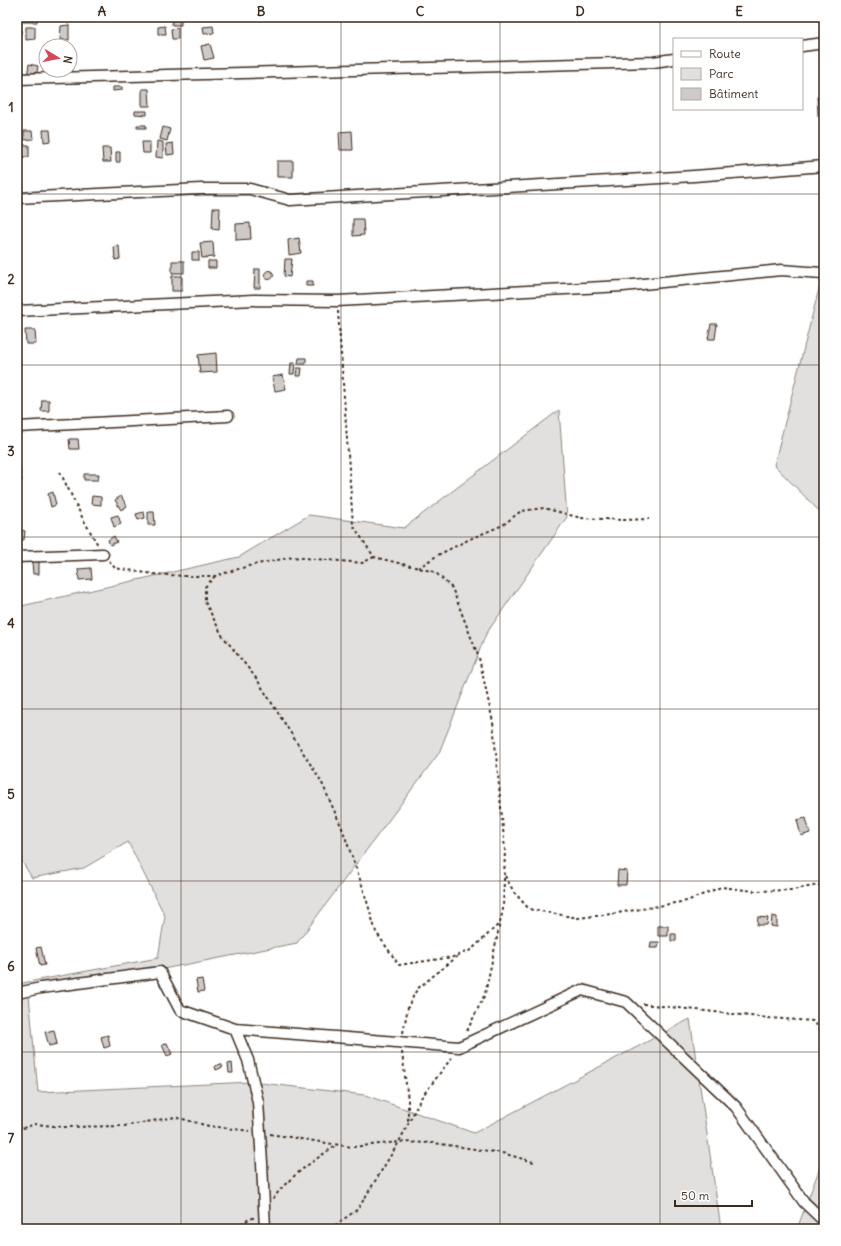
<svg xmlns="http://www.w3.org/2000/svg" width="841" height="1246" font-family="Delius,sans-serif">
  <style>
    .green { fill: #e2e0de; stroke: #8e857e }
    .building { fill: #cfcac7; stroke: #3b2a1e }
    .lines { fill: none; stroke-linecap: round; stroke-linejoin: round }
    .street-casing { stroke: #3b2a1e; stroke-width: 13 }
    .path { stroke: #3b2a1e; stroke-width: 2; stroke-dasharray: 3 3; stroke-linecap: butt }
    .street { stroke: #fff; stroke-width: 10 }
    .grid { fill: none; stroke: #3b2a1e; stroke-width: 1; stroke-opacity: 0.55 }
    .neatline { fill: none; stroke: #3b2a1e; stroke-width: 1.5 }
    .grid-label { font-size: 13px; text-anchor: middle; font-weight: bold; fill: #3b2a1e }
  </style>
  <rect width="100%" height="100%" fill="#fff"/>
  <filter id="ink" filterUnits="userSpaceOnUse"><feTurbulence type="fractalNoise" baseFrequency=".025" numOctaves="2"/><feDisplacementMap in="SourceGraphic" scale="8" xChannelSelector="R" yChannelSelector="G"/><feConvolveMatrix kernelMatrix="1 2 1 2 8 2 1 2 1" color-interpolation-filters="sRGB"/></filter>
  <g filter="url(#ink)">
    <path class="green" d="M823 273H824V516L774 465Z
      M559 410 567 517 486 634 439 753 297 943 29 995 38 1092 252 1082 365 1095 474 1133 690 1019 721 1229H17V984L158 958 165 916 128 842 84 868 32 878 17 853V607L239 557 309 515 404 528Z
      M824 1152V1229H797L822 1162Z"/>
    <path class="building" d="M23 17H37V22H23Z
      M172 20H181V25H172Z
      M69 25V40H60L61 26Z
      M165 26 166 34H158V27Z
      M213 26 214 33 204 34 203 27Z
      M17 27H21V34H17Z
      M26 27H35V39L26 40Z
      M178 28V39H172L171 29Z
      M210 44 214 58 204 60 201 46Z
      M29 64 38 66 36 78 27 77Z
      M70 65H72L73 74H65V70H70Z
      M113 87H122V90L113 91Z
      M142 89H149L150 106H142Z
      M817 97H824V115L818 116Z
      M135 111H147V115L135 114Z
      M137 125H146V128H137Z
      M163 127 170 129 167 141 160 139Z
      M43 130H50L51 141 44 142Z
      M24 131H32L33 139 24 140Z
      M352 131 353 150H340L339 132Z
      M157 141 163 142V158L156 157Z
      M142 142H150V153H143Z
      M173 143 174 154 167 155 166 144Z
      M17 145H29V157H18Z
      M102 148H110L111 162H103Z
      M116 152H120V162H116Z
      M277 161H293V177H277Z
      M213 208H220L219 230 212 229Z
      M353 219H363L364 235 353 236Z
      M250 223 251 239 236 240V224Z
      M299 238 301 253 289 255 288 240Z
      M213 242 214 257 202 258 200 243Z
      M119 246 120 259 115 260 114 247Z
      M192 252H199V260H192Z
      M285 259H292L290 277 284 276Z
      M172 261H184V273H172Z
      M208 261H216V268H208Z
      M255 269H260V288H254Z
      M264.5 275a4.5 4.5 0 1 1 9 0a4.5 4.5 0 1 1-9 0Z
      M172 276H182V291H172Z
      M306 281H313V286H306Z
      M711 324H717L715 339H708Z
      M25 330H35L36 344H26Z
      M216 353 217 372 200 373 198 355Z
      M299 358H306V364H298Z
      M291 363H295L294 374H290Z
      M297 368H302L301 376H296Z
      M283 375 286 389 275 391 272 377Z
      M42 400H49V411H41Z
      M69 439H78L79 449H70Z
      M20 469 22 481 17 482V470Z
      M84 474H99L98 480H84Z
      M53 492 56 505 51 507 48 494Z
      M92 496 101 497V505L91 504Z
      M121 496 127 506 121 510 115 500Z
      M144 512 145 518 138 520 136 514Z
      M148 512H154L155 525H148Z
      M118 515 121 524 114 527 111 517Z
      M17 529 25 531 24 540 17 539Z
      M114 536 117 542 110 545 108 540Z
      M32 561H39V574H33Z
      M91 568 92 579 79 580 78 569Z
      M806 818 810 833 801 836 797 820Z
      M618 870 627 871 626 885H617Z
      M772 916 777 917V927L771 926Z
      M758 917 768 918 767 925H757Z
      M658 926H668V936H658Z
      M671 934H676V941H671Z
      M651 942H659L658 948H650Z
      M41 947 45 965 40 966 36 948Z
      M202 979 204 991 198 992 196 980Z
      M54 1030 57 1044 49 1046 45 1032Z
      M108 1035 110 1046 104 1048 101 1037Z
      M167 1043 172 1054 167 1056 162 1045Z
      M232 1063 233 1073H229L228 1064Z
      M221 1064 223 1067 216 1070 215 1066Z"/>
    <g class="lines">
      <defs>
        <path id="street" d="M802 46 824 43
          M17 79 653 62 674 59
          M17 198 201 189H250L290 200 694 176 824 166
          M17 311 254 300 337 301 623 286 781 270 822 273
          M17 427 228 416
          M17 557 103 554
          M17 993 41 988 160 972 180 1010 235 1029 459 1047 582 990 626 1002 736 1107 804 1202 824 1221
          M235 1029 248 1060 258 1102 262 1163 265 1229"/>
      </defs>
      <use href="#street" class="street-casing"/>
      <path class="path" d="M338 311 353 525 374 557 435 572 452 588 479 658 493 722 505 850 503 909 485 994 466 1033
        M60 472 83 519 98 545
        M109 561 115 568 153 574 185 576H215L252 565 293 557 362 563 374 557
        M418 568 438 555 470 539 503 525 521 511 544 508 581 518 625 520 649 519
        M215 576 205 587V602L222 635 256 678 321 781 342 828 350 851 363 888 376 932 399 965 453 957 471 950 500 923
        M505 876 514 892 529 909 578 918 612 914 687 901 721 887 754 891 792 890 824 884
        M643 1004 768 1018 813 1021 824 1033
        M403 1033 408 1007 417 989 458 956
        M402 1052 408 1100V1123
        M17 1130 35 1124 63 1127 124 1126 175 1117 209 1126 250 1131
        M270 1134 352 1147 399 1142 434 1143 502 1153 534 1162
        M273 1199C288 1177 315 1160 336 1145
        M237 1229 243 1222 255 1217
        M330 1229 358 1209 399 1142 421 1098 453 1056"/>
      <use href="#street" class="street"/>
    </g>
  </g>
  <path class="grid" d="M181 17V1229M341 17V1229M500 17V1229M660 17V1229M17 194H824M17 365H824M17 537H824M17 709H824M17 881H824M17 1052H824"/>
  <rect width="841" height="1246" fill="none" stroke="#fff" stroke-width="44"/>
  <rect x="673" y="38" width="130" height="72" fill="#ffffff" stroke="#b1aaa5"/>
  <rect x="681" y="51" width="20" height="6" fill="#ffffff" stroke="#b1aaa5"/>
  <text x="709" y="58" font-size="12" fill="#3b2a1e">Route</text>
  <rect x="681" y="68" width="20" height="12" fill="#e2e0de" stroke="#b1aaa5"/>
  <text x="709" y="78" font-size="12" fill="#3b2a1e">Parc</text>
  <rect x="681" y="88" width="20" height="12" fill="#cfcac7" stroke="#b1aaa5"/>
  <text x="709" y="98" font-size="12" fill="#3b2a1e">Bâtiment</text>
  <g transform="translate(58 58) rotate(100)"><circle r="19" fill="#ffffff" stroke="#b1aaa5"/>
  <path d="M0-3L7 15L0 10L-7 15Z" fill="#d1495b"/>
  <text y="-6" font-size="11" font-weight="bold" text-anchor="middle" fill="#3b2a1e">N</text>
  </g>
  <path d="M675 1200v6h77v-6" fill="none" stroke="#3b2a1e" stroke-width="2"/>
  <text x="681" y="1200" font-size="12" fill="#3b2a1e" stroke="#ffffff" stroke-width="3" paint-order="stroke">50 m</text>
  <rect x="22" y="22" width="797" height="1202" class="neatline"/>
  <g class="grid-label">
    <text x="102" y="16">A</text>
    <text x="261" y="16">B</text>
    <text x="420" y="16">C</text>
    <text x="580" y="16">D</text>
    <text x="739" y="16">E</text>
    <text x="11" y="112">1</text>
    <text x="11" y="284">2</text>
    <text x="11" y="456">3</text>
    <text x="11" y="628">4</text>
    <text x="11" y="799">5</text>
    <text x="11" y="971">6</text>
    <text x="11" y="1143">7</text>
  </g>
</svg>
